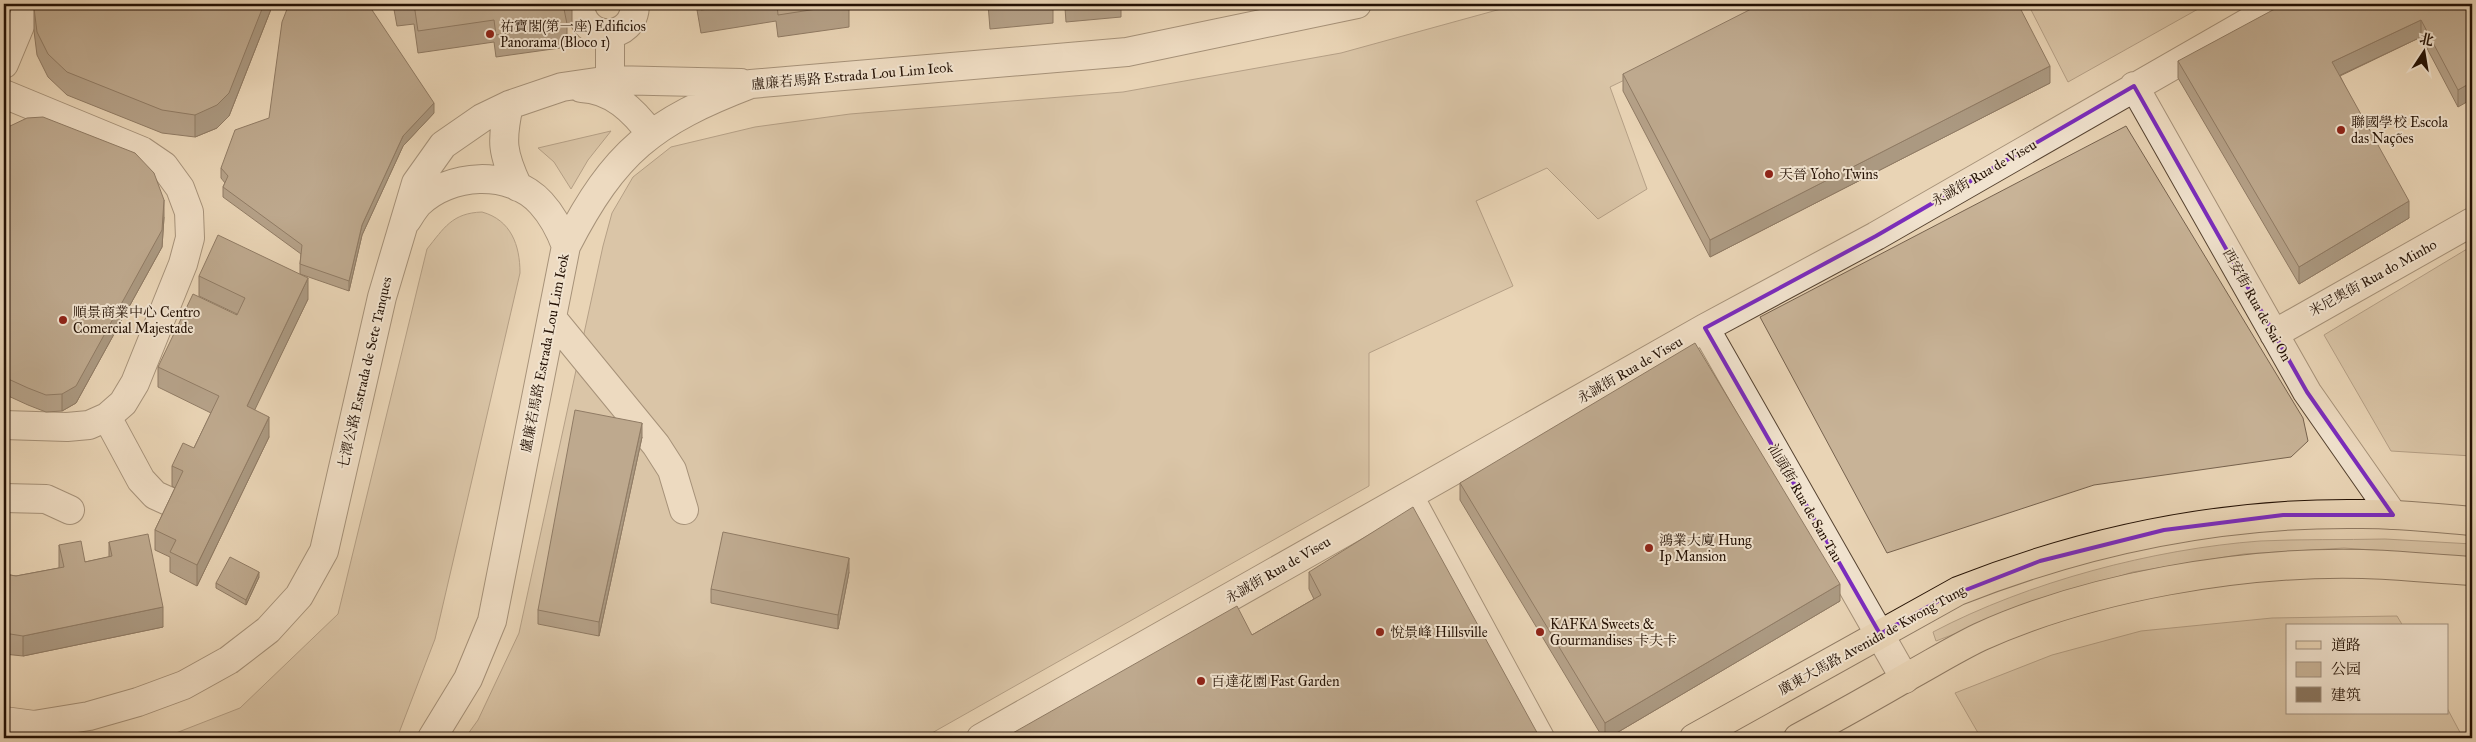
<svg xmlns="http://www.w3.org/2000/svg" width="2476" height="742" font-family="'IM FELL Great Primer','Noto Serif SC',serif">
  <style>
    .green { fill: #c8b397; stroke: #76624e }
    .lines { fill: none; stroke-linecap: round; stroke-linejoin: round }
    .minor-casing { stroke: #554230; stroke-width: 30 }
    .major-casing { stroke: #241104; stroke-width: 30 }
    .minor { stroke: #f1e3cf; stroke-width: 28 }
    .major { stroke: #e9d4b5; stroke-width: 28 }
    .wall { fill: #776553; stroke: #241104 }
    .shaded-wall { fill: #615343; stroke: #241104 }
    .building { fill: #8a7660; stroke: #241104 }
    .marked { fill: none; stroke: #7b2cbf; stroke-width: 4; stroke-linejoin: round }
    .poi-dot { fill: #8f2418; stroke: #f1e3cf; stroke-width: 2 }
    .labels { text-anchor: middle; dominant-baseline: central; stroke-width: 4; stroke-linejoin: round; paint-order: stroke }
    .poi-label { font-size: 14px; fill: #241104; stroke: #f1e3cf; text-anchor: start }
    .street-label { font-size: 14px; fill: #241104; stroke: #f1e3cf }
  </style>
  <rect width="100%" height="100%" fill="#e9d4b5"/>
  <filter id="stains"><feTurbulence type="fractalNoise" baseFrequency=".004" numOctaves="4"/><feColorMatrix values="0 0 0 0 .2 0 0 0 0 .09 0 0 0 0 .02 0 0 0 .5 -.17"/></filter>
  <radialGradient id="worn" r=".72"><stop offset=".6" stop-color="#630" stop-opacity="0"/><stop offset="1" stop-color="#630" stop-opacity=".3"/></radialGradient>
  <path class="green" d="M1519 4H1783L1610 87 1647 189 1598 219 1547 168 1476 201 1513 286 1369 353V486L923 738H465L478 720 519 633 603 246 612 213 633 177 671 147 755 127 850 114 1123 92 1341 53Z
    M2028 4H2207L2068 82Z
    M2126 126 2303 418 2308 441 2291 457 2094 485 1887 553 1760 317Z
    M611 131 588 160 571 189 554 162 538 148Z
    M482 212C511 220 520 245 520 273L435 639 397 738H163L240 708 338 614 427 249C444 228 452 213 482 212Z
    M2472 246V456L2391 451 2324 335Z
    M2385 539 2472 544V557L2344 548 2244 554 2133 572 2046 599 1936 641 1933 632C2028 582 2153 549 2260 541 2301 539 2343 540 2385 539Z
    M2397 616 2403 626H2287V713H2447V708L2463 738H1981L1955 693 2052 655 2141 631 2272 618Z"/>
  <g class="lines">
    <defs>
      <path id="minor" d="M580 4C581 43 635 43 635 4
        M4 64 29 4
        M610 80V34
        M2134 86 2307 392 2393 515
        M581 88C612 89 634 111 651 134
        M4 94 142 151 164 166 180 188 189 212 190 238 183 264 135 383 123 403 107 417 89 425 67 427 4 425
        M509 105C501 141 502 153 518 187
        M407 220C410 215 414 209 418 204 449 173 510 169 541 203 553 216 560 230 566 246
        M552 318 656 445 672 470 684 510
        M1705 328 1905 679
        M2274 334 2472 222
        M107 417 141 480 155 495 177 505
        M1409 496 1540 738
        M4 498 46 499 70 510
        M4 721 34 725 89 716 138 702 184 685 229 660 268 630 299 596 324 551 382 297 416 183 443 145 482 118 509 105 562 87 610 80 741 83
        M432 738 468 679 492 621 566 246C615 151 652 122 751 84L1127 52 1357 4
        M981 738 1705 328 1876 236 2280 4"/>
      <path id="major" d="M1694 738 1958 591C2087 540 2223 512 2362 514 2399 514 2436 518 2472 521
        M1798 738C1835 718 1871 698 1907 677 1931 664 1955 649 1980 637 2090 587 2242 561 2363 564 2399 565 2436 569 2472 571"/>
    </defs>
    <use href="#minor" class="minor-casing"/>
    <use href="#major" class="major-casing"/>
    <use href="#minor" class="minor"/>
    <use href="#major" class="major"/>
  </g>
  <path class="wall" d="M36 4H273L229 116 217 128 195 137 162 133 67 95 48 77 37 55 34 31V8Z
    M393 4H572V24L567 25V47L496 57 494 42 418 53 414 24 397 26Z
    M679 4H696L680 6Z
    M696 4H854L849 5V27L778 37 776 21 701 33Z
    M988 4H1121V17L1066 22 1065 8 1053 9V23L990 29Z
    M2472 4 2458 107 2421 37 2340 76 2409 218 2299 284 2178 78V61Z
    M1623 74 2050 83 1710 257 1623 91Z
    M434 113 403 146 362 235 349 291 300 274V264L301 254 223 197V187L225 183 221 178V168Z
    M4 132 164 217 162 247 76 403 62 411 46 412 28 405 4 394Z
    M199 276 308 299 254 410 269 437 197 586 170 572V557L155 550V530L175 488 172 486V466L194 448 211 413 158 387V367L237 314 199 296Z
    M642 437 599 636 538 624V610Z
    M1460 483 1840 601 1608 738H1603L1460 500Z
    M109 542 163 627 23 656 4 654V574L16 576 59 568V545L85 562 109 557Z
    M849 572 838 629 711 603V589Z
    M1309 572 1540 738 1252 635 1314 599 1309 589Z
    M259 577 246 605 216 588V583Z"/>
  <path class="shaded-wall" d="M264 4H273L229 116 217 128 195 137V115Z
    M2421 20V37L2332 79V62Z
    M2050 66V83L1710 257V240Z
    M2472 82V99L2458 107V90Z
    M434 103V113L403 146 362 235 349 291V281L362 225 403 136Z
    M164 200V217L162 247 76 403 62 411V394Z
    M2409 201V218L2299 284V267Z
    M308 278V299L247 426V406Z
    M269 417V437L197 586V565Z
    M642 423V437L599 636V622Z
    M849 558V572L838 629V615Z
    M259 572V577L246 605V600Z
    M1840 584V601L1608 738H1605V723Z
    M163 607V627L23 656V636Z"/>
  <path class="building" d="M36 4H264L229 93 217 105 195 115 162 110 67 72 48 54 37 32 34 8Z
    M289 4H368L434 103 403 136 362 225 349 281 300 264 302 245 223 187 228 176 221 168 235 130 269 118 282 22Z
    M414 4H563L567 24 496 35 494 20 418 31Z
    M700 4H745L701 10Z
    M777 4H849L778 15Z
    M990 4H1042L990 8Z
    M1761 4H2018L2050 66 1710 240 1623 74Z
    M2284 4H2472V82L2458 90 2421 20 2332 62 2409 201 2299 267 2178 61Z
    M43 117 135 153 154 173 164 200 162 230 76 386 62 394 46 395 28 388 4 377V132L8 127 27 118Z
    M218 235 308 278 247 406 269 417 197 565 170 552 176 540 155 530 183 471 172 466 183 443 194 448 219 396 158 367 193 294 237 315 245 298 199 276Z
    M1695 343 1840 584 1605 723 1460 483Z
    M575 410 642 423 599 622 538 610Z
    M1413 507 1540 738H1004L1237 606 1252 635 1321 595 1309 572Z
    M723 532 849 558 838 615 711 589Z
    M148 534 163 607 23 636 4 633V574L16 576 64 567 59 545 81 541 85 562 112 556 109 542Z
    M230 557 259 572 246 600 216 583Z"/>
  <path d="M0 0H2476V742H0ZM2134 86 2307 392 2393 515H2283L2164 530 2040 561 1940 600 1880 634 1705 328 1876 236Z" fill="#e9d4b5" fill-opacity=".55" fill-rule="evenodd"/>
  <path class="marked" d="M2134 86 2307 392 2393 515H2283L2164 530 2040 561 1940 600 1880 634 1705 328 1876 236Z"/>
  <g class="poi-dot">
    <circle cx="490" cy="34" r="5"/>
    <circle cx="2341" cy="130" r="5"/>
    <circle cx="1769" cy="174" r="5"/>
    <circle cx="63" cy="320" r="5"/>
    <circle cx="1649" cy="548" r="5"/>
    <circle cx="1380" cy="632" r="5"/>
    <circle cx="1540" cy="632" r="5"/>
    <circle cx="1201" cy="681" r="5"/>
  </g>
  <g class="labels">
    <g class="poi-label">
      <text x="500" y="26">祐寶閣(第一座) Edificios<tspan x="500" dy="16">Panorama (Bloco 1)</tspan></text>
      <text x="2351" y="122">聯國學校 Escola<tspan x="2351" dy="16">das Nações</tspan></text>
      <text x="1779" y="174">天晉 Yoho Twins</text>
      <text x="73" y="312">順景商業中心 Centro<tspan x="73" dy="16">Comercial Majestade</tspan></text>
      <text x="1659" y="540">鴻業大廈 Hung<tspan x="1659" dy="16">Ip Mansion</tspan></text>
      <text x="1550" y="624">KAFKA Sweets &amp;<tspan x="1550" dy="16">Gourmandises 卡夫卡</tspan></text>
      <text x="1390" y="632">悅景峰 Hillsville</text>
      <text x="1211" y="681">百達花園 Fast Garden</text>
    </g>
    <g class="street-label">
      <text transform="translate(852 76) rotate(-5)">盧廉若馬路 Estrada Lou Lim Ieok</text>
      <text transform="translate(1984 173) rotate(-30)">永誠街 Rua de Viseu</text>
      <text transform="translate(2373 278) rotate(-29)">米尼奧街 Rua do Minho</text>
      <text transform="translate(2257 305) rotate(61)">西安街 Rua de Sai On</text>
      <text transform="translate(545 353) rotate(-79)">盧廉若馬路 Estrada Lou Lim Ieok</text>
      <text transform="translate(1630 370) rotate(-30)">永誠街 Rua de Viseu</text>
      <text transform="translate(365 373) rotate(-77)">七潭公路 Estrada de Sete Tanques</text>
      <text transform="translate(1805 503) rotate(60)">汕頭街 Rua de San Tau</text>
      <text transform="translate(1278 570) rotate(-30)">永誠街 Rua de Viseu</text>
      <text transform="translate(1872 640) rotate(-29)">廣東大馬路 Avenida de Kwong Tung</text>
    </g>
  </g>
  <rect width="2476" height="742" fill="none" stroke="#e9d4b5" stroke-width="20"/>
  <rect x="5" y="5" width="2466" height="732" fill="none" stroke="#241104" stroke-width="2.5"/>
  <rect x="10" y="10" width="2456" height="722" fill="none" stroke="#241104"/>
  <rect x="2286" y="624" width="162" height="90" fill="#f1e3cf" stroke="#9f8f7e"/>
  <rect x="2296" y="641" width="25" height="8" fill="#e9d4b5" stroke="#9f8f7e"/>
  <text x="2331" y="650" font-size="15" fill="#241104">道路</text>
  <rect x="2296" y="662" width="25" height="15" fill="#c8b397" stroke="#9f8f7e"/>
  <text x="2331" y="674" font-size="15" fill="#241104">公园</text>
  <rect x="2296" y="687" width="25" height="15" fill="#8a7660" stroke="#9f8f7e"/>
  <text x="2331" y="700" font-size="15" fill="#241104">建筑</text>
  <g transform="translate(2424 52) rotate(12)" stroke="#f1e3cf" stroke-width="4" paint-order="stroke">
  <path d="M0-4L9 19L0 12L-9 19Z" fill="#241104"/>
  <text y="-8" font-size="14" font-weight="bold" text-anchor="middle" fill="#241104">北</text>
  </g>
  <rect width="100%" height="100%" filter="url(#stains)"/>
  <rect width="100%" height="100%" fill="url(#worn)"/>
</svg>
